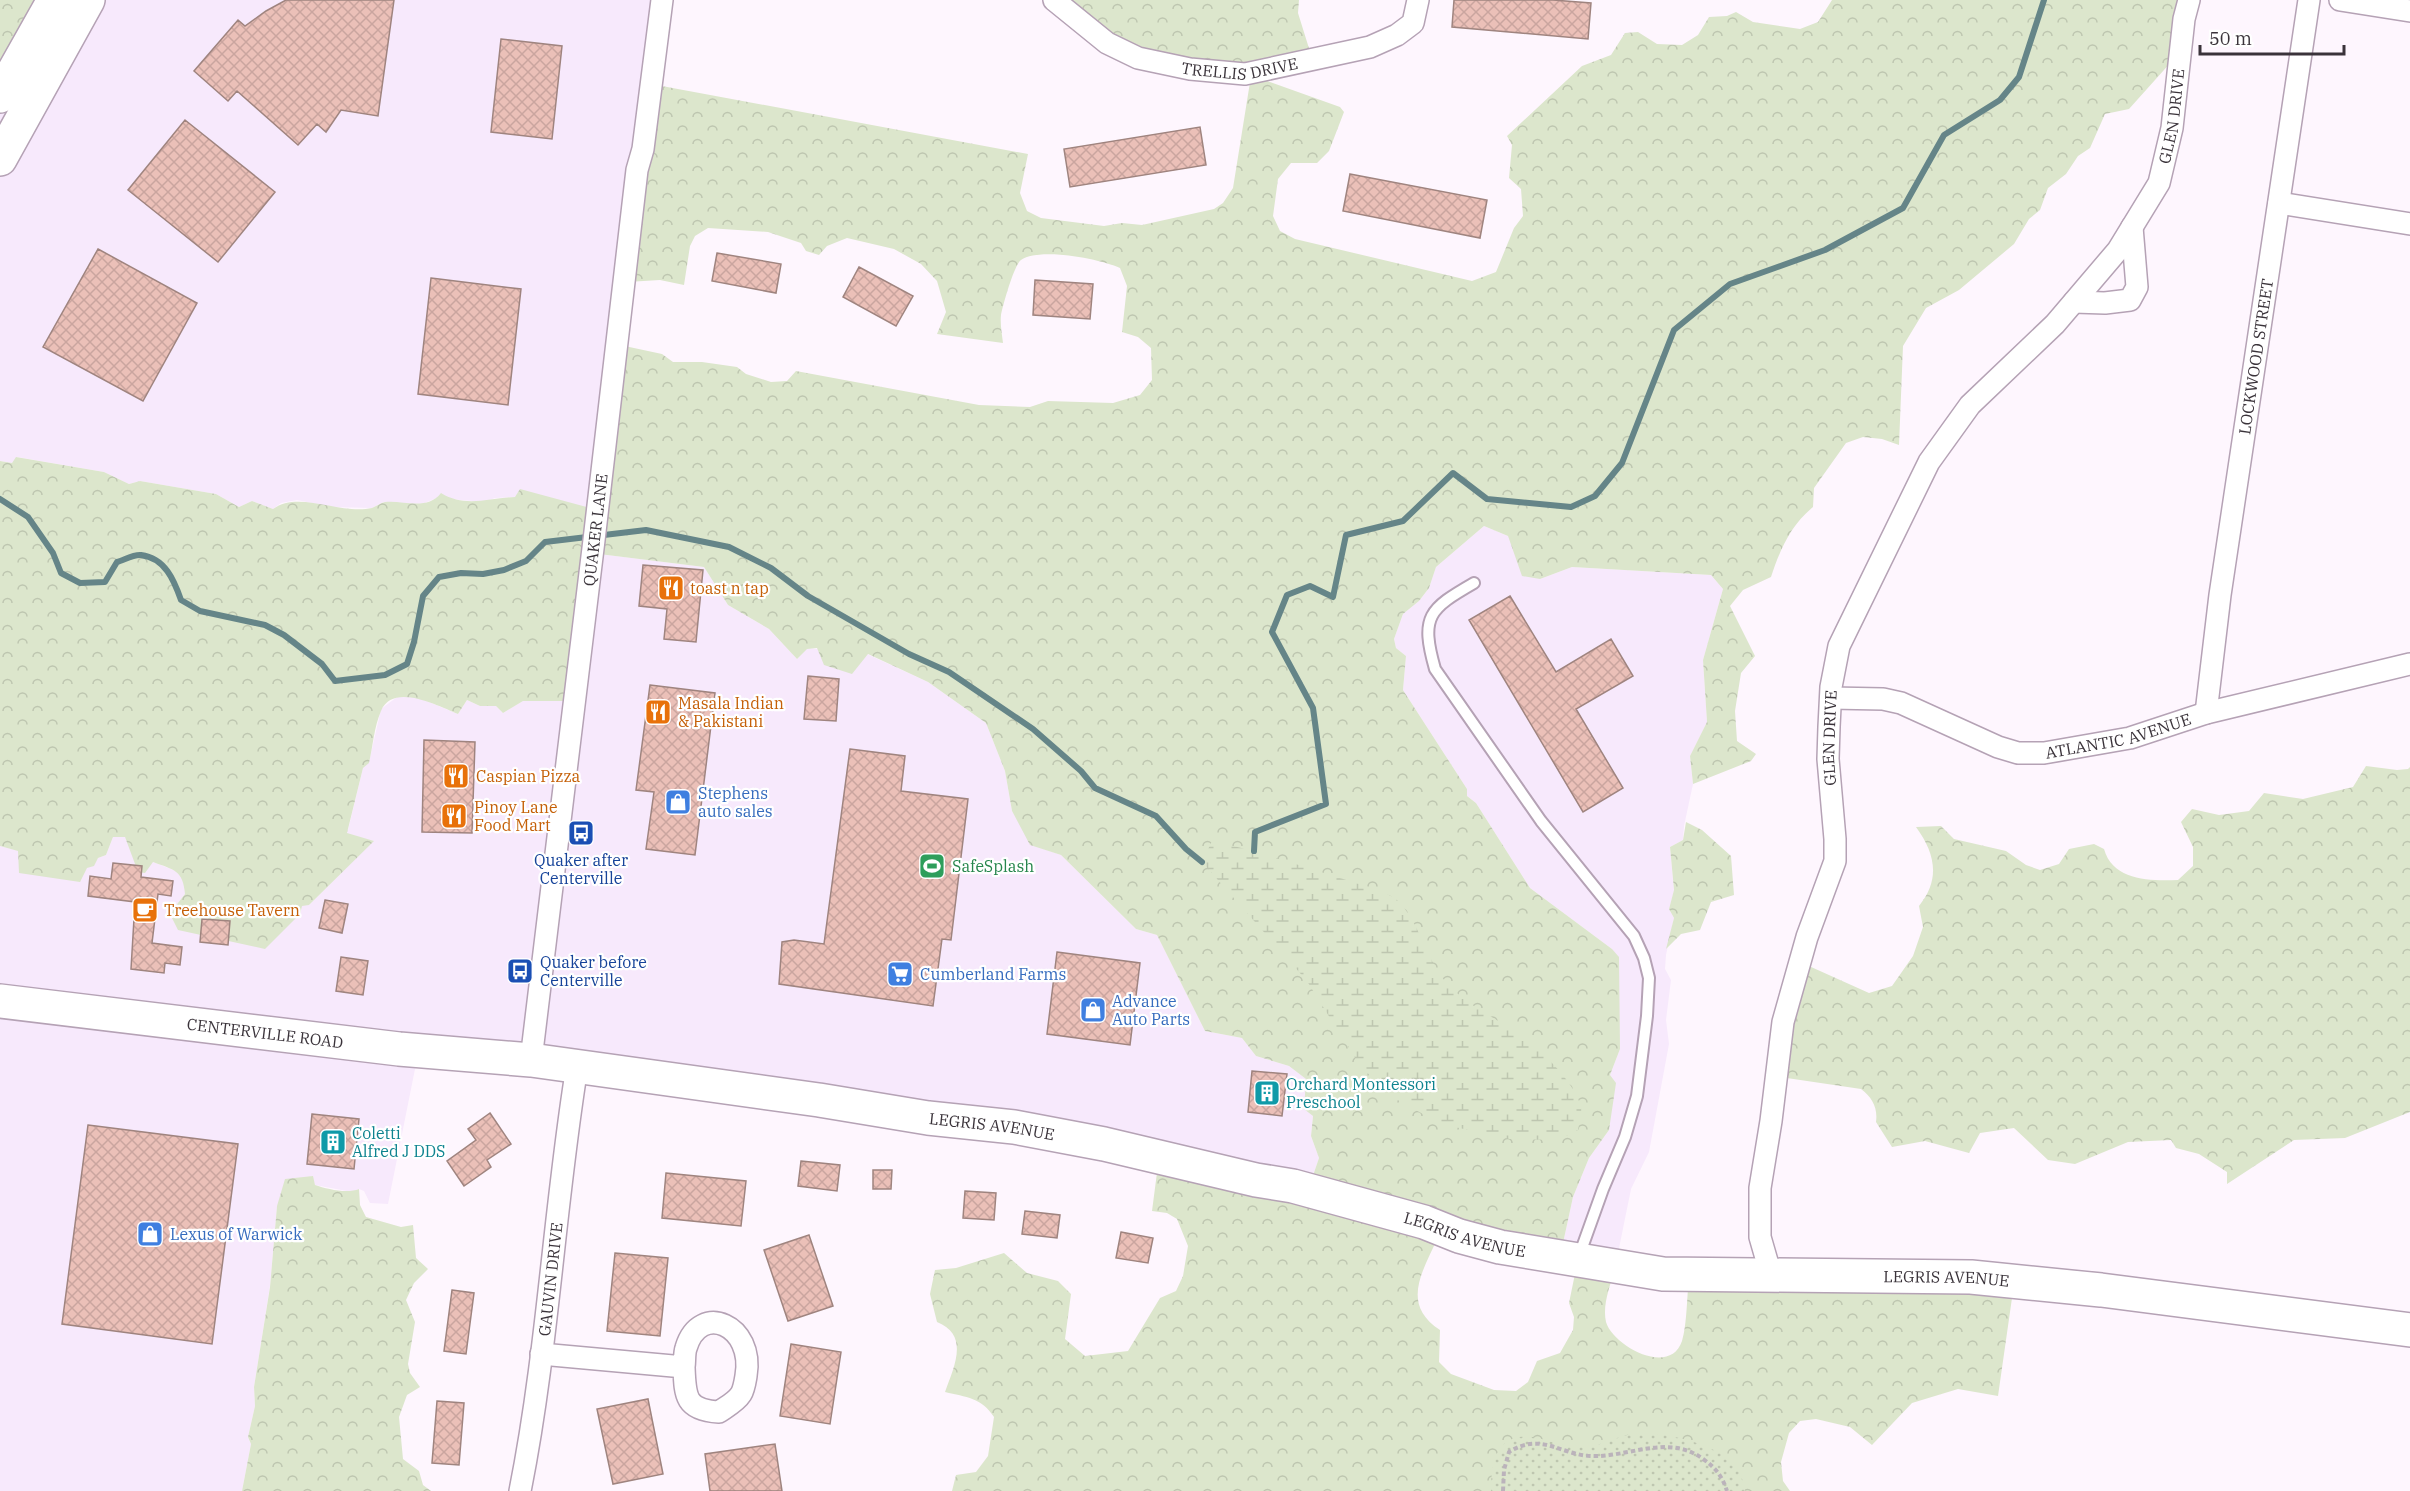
<svg xmlns="http://www.w3.org/2000/svg" width="2410" height="1491" font-family="'IBM Plex Serif',serif">
  <style>
    .commercial { fill: #f7e9fc }
    .grass { fill: url(#grass-dots) }
    .forest { fill: url(#forest-crowns) }
    .wetland { fill: url(#wetland-marsh) }
    .lines { fill: none; stroke-linecap: round; stroke-linejoin: round }
    .stream { stroke: #658588; stroke-width: 6 }
    .building { fill: url(#building-cross-hatch); stroke: #9f847f; stroke-width: 1.5 }
    .service-casing { stroke: #b5a2b5; stroke-width: 14 }
    .minor-casing { stroke: #b5a2b5; stroke-width: 24 }
    .primary-casing { stroke: #b5a2b5; stroke-width: 36 }
    .path { stroke: #bbb3bb; stroke-width: 4; stroke-dasharray: 4.5 3; stroke-linecap: butt }
    .service { stroke: #fff; stroke-width: 10 }
    .minor { stroke: #fff; stroke-width: 21 }
    .primary { stroke: #fff; stroke-width: 33 }
    .labels { text-anchor: middle; dominant-baseline: central; stroke-width: 4.5; stroke-linejoin: round; paint-order: stroke }
    .street-label { font-size: 16px; fill: #3a333a; stroke: #fff }
    .food-label { font-size: 16px; fill: #c56008; stroke: #fff; text-anchor: start }
    .shop-label { font-size: 16px; fill: #366cbe; stroke: #fff; text-anchor: start }
    .transit-label { font-size: 16px; fill: #164399; stroke: #fff }
    .leisure-label { font-size: 16px; fill: #27864d; stroke: #fff; text-anchor: start }
    .culture-label { font-size: 16px; fill: #0d838f; stroke: #fff; text-anchor: start }
  </style>
  <defs>
    <pattern id="grass-dots" width="8" height="8" patternUnits="userSpaceOnUse" patternTransform="scale(1.5)"><rect width="8" height="8" fill="#dce6cc"/><path d="M2 2h.1M6 6h.1" fill="none" stroke="#bec6b0" stroke-width="1.8" stroke-linecap="round"/></pattern>
    <pattern id="forest-crowns" width="20" height="18" patternUnits="userSpaceOnUse" patternTransform="scale(1.5)"><rect width="20" height="18" fill="#dce6cc"/><path d="M2 6a3 3 0 1 1 6 0M12 15a3 3 0 1 1 6 0" fill="none" stroke="#bec6b0"/></pattern>
    <pattern id="wetland-marsh" width="20" height="14" patternUnits="userSpaceOnUse" patternTransform="scale(1.5)"><rect width="20" height="14" fill="#dce6cc"/><path d="M1 5h8M5 5V1M11 12h8M15 12V8" fill="none" stroke="#bec6b0"/></pattern>
    <pattern id="building-cross-hatch" width="8" height="8" patternUnits="userSpaceOnUse" patternTransform="scale(1.5)"><rect width="8" height="8" fill="#ebc0b8"/><path d="M0 0l8 8M0 8l8-8" fill="none" stroke="#caa59f"/></pattern>
  </defs>
  <rect width="100%" height="100%" fill="#fef6fe"/>
  <path class="commercial" d="M53 0H659L594 509 515 497 495 498 484 502 437 498 422 504 383 502 372 508 331 507 297 500 281 503 273 509 252 501 239 507 216 494 140 481 129 484 104 472 17 457 12 463 0 461V93Z
    M1484 526 1508 536 1540 579 1572 567 1711 575 1723 589 1703 660 1707 722 1690 756 1693 784 1684 826 1683 840 1670 847 1674 891 1669 909 1674 918 1666 955 1665 969 1671 980 1666 1020 1669 1044 1649 1152 1631 1189 1615 1268 1560 1257 1573 1197 1589 1158 1609 1130 1610 1075 1620 1049 1612 949 1530 888 1476 803 1467 796V789L1403 690 1406 656 1396 648 1394 639 1403 614 1419 601 1429 588 1436 567Z
    M599 554 704 567 728 605 769 629 797 659 807 648 867 654 928 682 986 723 1005 771 1012 811 1032 845 1061 855 1136 929 1157 935 1205 1031 1242 1038 1256 1056 1289 1066 1306 1079 1304 1108 1313 1116 1311 1136 1319 1158 1307 1193 1151 1161 417 1059 388 1204 370 1203 364 1191 359 1189 352 1192 315 1185 312 1176 277 1206 270 1286 254 1387 255 1406 248 1437 251 1444 242 1491H0V846L87 868 98 858 106 855 113 837H125L153 862 176 871 184 880 185 894 174 908 309 905 373 841 347 834 363 768 369 762 381 709 397 697H417L458 714 467 700 480 706H496L503 713 523 701H573Z"/>
  <path class="grass" d="M1426 1405 1760 1435 1759 1491H1412Z"/>
  <path class="forest" d="M0 0H53L0 93Z
    M1052 0H1299L1298 13 1312 58 1256 77 1340 107 1344 112 1329 151 1317 163H1291L1278 179 1273 216 1280 231 1295 239 1472 281 1496 272 1514 228 1523 216 1521 189 1509 178 1512 145 1507 136 1582 66 1611 55 1625 33 1638 32 1657 44 1682 45 1698 35 1709 17 1727 16 1736 12 1753 22 1800 29 1818 22 1832 0H2189L2172 61 2129 109 2105 114 2090 148 2078 156 2066 174 2048 188 2040 210 2029 219 2014 244 1959 290 1926 308 1903 346 1899 445 1882 439 1863 437 1846 443 1814 488 1813 507C1790 526 1780 550 1771 577L1743 590 1730 606 1755 656 1741 673 1735 711 1737 741 1756 754 1751 761 1693 784 1690 756 1707 722 1703 660 1723 589 1711 575 1572 567 1540 579 1522 576 1508 536 1484 526 1436 567 1429 588 1419 601 1403 614 1394 639 1396 648 1406 656 1403 690 1467 789V796L1476 803 1530 888 1612 949 1619 957 1620 1049 1610 1075 1616 1083 1609 1130 1589 1158 1573 1197 1560 1257 1438 1237C1423 1271 1400 1304 1440 1330L1439 1362 1451 1374 1494 1390 1516 1391 1528 1382 1537 1361 1560 1353 1573 1330 1574 1317 1569 1303 1577 1264 1615 1268C1611 1284 1602 1304 1606 1322 1613 1346 1670 1377 1682 1341 1687 1325 1687 1295 1689 1277L2014 1284 1998 1396 1958 1389 1912 1403 1872 1445 1850 1427 1816 1419 1800 1421 1789 1433 1781 1462 1783 1481 1790 1491H1745C1744 1483 1739 1467 1733 1462 1712 1444 1669 1433 1642 1433 1625 1433 1609 1442 1593 1446 1587 1447 1577 1446 1570 1446 1552 1445 1532 1431 1512 1439 1493 1446 1491 1474 1491 1491H952L956 1475 976 1472 988 1456 994 1417C982 1398 966 1397 945 1392 954 1367 970 1335 937 1322L930 1294 935 1270 956 1268 1004 1253 1027 1273 1058 1281 1071 1294 1065 1339 1085 1356 1128 1351 1160 1298 1176 1291 1183 1276 1188 1246 1177 1219 1167 1213 1152 1211 1158 1165 1307 1193 1319 1158 1311 1136 1313 1116 1304 1109 1306 1079 1289 1066 1256 1056 1242 1038 1205 1031 1157 935 1136 929 1061 855 1030 845 1012 811 1005 771 986 723 928 682 868 654 852 674 824 665 817 648 807 649 797 659 769 629 728 605 704 567 599 554 573 701H523L503 713 496 706H480L467 700 458 714C438 706 393 682 381 711 374 727 373 746 369 763L363 768 347 833 374 841 309 905 302 906 300 914 265 949 178 930 171 916 174 908 185 894C183 870 174 870 153 862L145 873 138 872 125 837H113L106 855 98 858 94 866 87 868 80 882 19 873 18 851 0 846V461L12 463 16 457 104 472 129 484 140 481 216 494 239 507 252 501 273 509C299 490 340 515 372 508 377 506 380 503 385 502 404 500 427 511 441 493 465 508 489 498 515 497L520 489 594 509 620 345 662 354 673 362H702L737 367 746 374 771 382 787 381 796 371 979 405 1030 407 1048 401 1113 403 1140 395 1152 380 1151 348 1138 337 1122 332 1127 286 1120 268C1100 259 1040 247 1021 260 1014 265 1003 305 1001 315 1000 324 1002 334 1003 343L937 334 946 312 937 281 921 264 894 249 847 238 827 246 819 255 806 251 801 243 768 232 708 228 695 236 690 246 684 285 660 280 627 282 651 84 1028 154 1020 193 1027 211 1041 218 1104 226 1122 223 1142 225 1214 209 1223 203 1233 188 1251 76 1130 57Z
    M2366 766 2397 770 2408 769 2410 767V1112L2345 1138 2294 1140 2227 1184V1172L2199 1154 2176 1148 2171 1140 2128 1142 2075 1164 2048 1160 2014 1128 1980 1133 1969 1153 1925 1141 1892 1147 1876 1122C1878 1108 1872 1097 1861 1089L1780 1077 1800 962 1869 993 1892 986 1913 956 1923 927 1919 906C1941 879 1935 853 1916 827L1941 826 1954 839 2006 851 2026 865 2040 870 2059 864 2069 849 2094 844 2104 849C2113 881 2150 881 2178 880L2193 866V847L2181 822 2192 809 2219 815 2249 811 2264 793 2303 799 2353 787Z
    M1686 822 1702 830 1731 856 1734 895 1711 902 1700 930 1681 934 1666 949 1674 918 1669 909 1674 890 1670 847 1683 840Z
    M313 1176 315 1185C327 1189 347 1194 359 1189L360 1205 366 1217 401 1227 413 1225 416 1258 428 1269 414 1283 406 1300 415 1322 408 1364 410 1373 420 1387 407 1395 399 1417 403 1459 419 1471 423 1485 431 1491H242L251 1444 248 1437 255 1406 254 1387 270 1287 277 1206 285 1179Z"/>
  <path class="wetland" d="M1212 841 1254 851 1378 890C1384 893 1393 896 1398 901 1420 923 1425 957 1445 981 1464 1004 1494 1017 1519 1034 1540 1049 1575 1082 1581 1107 1582 1114 1579 1123 1578 1130L1558 1140 1510 1139 1441 1124 1394 1098 1360 1066 1307 981 1202 862Z"/>
  <g class="lines">
    <path class="stream" d="M0 499 28 517 53 553 61 573 80 583 105 582 117 562C124 560 134 554 141 555 165 558 174 580 181 600L200 611 265 625 284 635 322 664 335 681 385 675 407 664 414 642 423 596 439 577 461 573 483 574 504 570 526 561 545 542 646 530 729 547 771 568 808 596 909 654 949 672 1033 729 1081 771 1095 788 1156 816 1186 849 1202 862
      M1254 851 1255 832 1326 804 1313 708 1272 632 1287 595 1310 586 1333 597 1346 535 1403 521 1453 473 1487 499 1571 507 1595 496 1622 463 1674 330 1730 284 1825 250 1903 208 1944 135 2000 100 2019 77 2044 0"/>
  </g>
  <path class="building" d="M286 0H394L378 116 341 110 326 132 317 124 298 145 237 91 228 101 194 71 238 20 245 26 266 11Z
    M1454 0H1553L1591 3 1588 39 1452 27Z
    M501 39 562 46 552 139 491 132Z
    M185 120 275 192 218 262 128 190Z
    M1200 127 1206 165 1070 187 1064 149Z
    M1350 174 1487 200 1480 238 1343 211Z
    M98 249 197 303 143 401 43 347Z
    M717 253 781 264 776 293 712 281Z
    M859 267 913 296 896 326 843 297Z
    M431 278 521 289 508 405 418 394Z
    M1035 280 1093 284 1090 319 1033 315Z
    M643 565 703 570 696 642 664 639 667 609 639 606Z
    M1510 596 1556 672 1611 639 1633 676 1576 709 1623 788 1583 812 1469 620Z
    M808 676 839 679 836 721 804 719Z
    M650 685 715 693 695 855 646 849 654 792 636 790Z
    M424 740 475 742 472 833 422 832Z
    M850 749 905 756 901 791 968 799 951 940 942 939 933 1006 779 984 782 942 794 940 824 944Z
    M113 863 142 866 141 877 173 881 171 896 158 894 152 943 182 947 180 965 165 963 164 973 131 969 135 902 88 896 90 876 111 879Z
    M325 900 348 904 342 933 319 928Z
    M202 919 230 921 228 945 200 942Z
    M1057 952 1140 963 1130 1045 1047 1034Z
    M341 957 368 961 363 995 336 991Z
    M1252 1071 1287 1074 1282 1116 1248 1112Z
    M490 1113 511 1144 487 1160 491 1167 464 1186 447 1161 476 1140 468 1129Z
    M312 1114 359 1119 354 1169 307 1164Z
    M88 1125 238 1144 212 1344 62 1324Z
    M801 1161 840 1165 837 1191 798 1186Z
    M873 1170H892L891 1189H873Z
    M666 1173 746 1181 741 1226 662 1218Z
    M965 1191 996 1193 994 1220 963 1218Z
    M1025 1211 1060 1215 1057 1238 1022 1234Z
    M1121 1232 1153 1238 1148 1263 1116 1258Z
    M809 1235 833 1306 788 1321 764 1250Z
    M615 1253 668 1258 660 1336 607 1331Z
    M452 1290 474 1293 466 1354 444 1351Z
    M791 1344 841 1352 830 1424 780 1416Z
    M648 1399 663 1474 613 1484 597 1409Z
    M437 1401 464 1403 459 1465 432 1463Z
    M775 1444 782 1491H710L705 1454Z"/>
  <g class="lines">
    <defs>
      <path id="service" d="M1474 583C1429 609 1420 616 1435 669L1541 821 1634 936 1644 958 1649 978 1647 1016 1637 1096 1625 1137 1603 1189 1579 1256"/>
      <g id="minor">
        <path id="s1" d="M1054 0 1107 43 1138 58 1190 69 1245 74 1370 47 1397 35 1413 23 1418 0"/>
        <path d="M2340 0 2410 11"/>
        <path d="M2279 203 2410 224"/>
        <path d="M2074 302 2105 303 2130 300 2137 287 2132 227"/>
        <path id="s2" d="M1831 698 1883 699 1901 703 1998 747 2018 753H2044L2130 738 2206 713 2410 664"/>
        <path id="s3" d="M2206 713 2220 595 2309 0"/>
        <path id="s4" d="M531 1060C568 763 603 467 637 170L643 149 662 0"/>
        <path id="s5" d="M1771 1275 1760 1237V1188L1771 1121 1783 1022 1807 937 1835 861V839L1828 759 1829 727 1831 687 1839 646 1929 462 1970 405 2055 324 2118 250 2159 183 2172 128 2184 19 2189 0"/>
        <path d="M541 1354 684 1367C685 1396 685 1410 719 1412 726 1407 736 1402 741 1394 744 1389 745 1382 746 1376 755 1325 700 1301 686 1348 684 1354 685 1361 684 1367"/>
        <path id="s6" d="M520 1491C548 1351 554 1208 577 1067"/>
      </g>
      <g id="primary">
        <path d="M0 96 54 0"/>
        <path d="M0 159 88 0"/>
        <path id="s7" d="M0 1001 399 1049 531 1060 819 1100 928 1118 1014 1127 1104 1144 1256 1180 1293 1186 1424 1222 1459 1236 1500 1247 1663 1274 1971 1277 2101 1290 2410 1330"/>
      </g>
    </defs>
    <use href="#service" class="service-casing"/>
    <use href="#minor" class="minor-casing"/>
    <use href="#primary" class="primary-casing"/>
    <path class="path" d="M1503 1491 1504 1470 1509 1452C1541 1432 1559 1454 1590 1456 1628 1458 1668 1433 1703 1459 1716 1468 1722 1476 1727 1491"/>
    <use href="#service" class="service"/>
    <use href="#minor" class="minor"/>
    <use href="#primary" class="primary"/>
  </g>
  <defs>
    <symbol id="restaurant-square" viewBox="-11 -11 22 22"><rect x="-9" y="-9" width="18" height="18" rx="4" fill="#e8710a" stroke="#fff"/><path d="M-5-6h1v4h1v-4h1v4h1v-4h1v5L-1.5 .5V6h-2V.5L-5-1ZM5-6V6H3V1.5H1.5Q1.5-4 5-6Z" fill="#fff"/></symbol>
    <symbol id="shop-square" viewBox="-11 -11 22 22"><rect x="-9" y="-9" width="18" height="18" rx="4" fill="#3f7fe0" stroke="#fff"/><path d="M-5-2.5h2.3a2.7 3.5 0 0 1 5.4 0H5L5.5 6h-11ZM-1.5-2.5h3a1.5 2.3 0 0 0-3 0Z" fill="#fff"/></symbol>
    <symbol id="bus-square" viewBox="-11 -11 22 22"><rect x="-9" y="-9" width="18" height="18" rx="4" fill="#1a4fb4" stroke="#fff"/><path d="M-5-6H5V4H4V6H2V4H-2V6H-4V4H-5ZM-3.5-4V0h7V-4ZM-3.5 1.2v1.5H-2V1.2ZM2 1.2v1.5H3.5V1.2Z" fill="#fff"/></symbol>
    <symbol id="stadium-square" viewBox="-11 -11 22 22"><rect x="-9" y="-9" width="18" height="18" rx="4" fill="#2e9e5b" stroke="#fff"/><path d="M0-5a6.5 5 0 1 0 0 10a6.5 5 0 1 0 0-10ZM-3.5-1.8h7v3.6h-7Z" fill="#fff"/></symbol>
    <symbol id="cafe-square" viewBox="-11 -11 22 22"><rect x="-9" y="-9" width="18" height="18" rx="4" fill="#e8710a" stroke="#fff"/><path d="M-5.5-4.5H6V0H3Q3 3.5 0 3.5H-2.5Q-5.5 3.5-5.5 0ZM3-3.2v2h1.7v-2ZM-6 4.5H4V6H-6Z" fill="#fff"/></symbol>
    <symbol id="supermarket-square" viewBox="-11 -11 22 22"><rect x="-9" y="-9" width="18" height="18" rx="4" fill="#3f7fe0" stroke="#fff"/><path d="M-6-5.5h2.5l.6 2H6L4.5 2H-2.5L-4.4-4H-6ZM-1.5 3.2a1.3 1.3 0 1 0 .1 0ZM3 3.2a1.3 1.3 0 1 0 .1 0Z" fill="#fff"/></symbol>
    <symbol id="building-square" viewBox="-11 -11 22 22"><rect x="-9" y="-9" width="18" height="18" rx="4" fill="#0f9aa8" stroke="#fff"/><path d="M-4-6H4V6H1V3H-1V6H-4ZM-2.5-4.3h1.7v1.8h-1.7ZM.8-4.3h1.7v1.8H.8ZM-2.5-1h1.7V.8h-1.7ZM.8-1h1.7V.8H.8Z" fill="#fff"/></symbol>
  </defs>
  <g fill-rule="evenodd">
    <use href="#restaurant-square" x="656" y="573" width="30" height="30"/>
    <use href="#restaurant-square" x="643" y="697" width="30" height="30"/>
    <use href="#restaurant-square" x="441" y="761" width="30" height="30"/>
    <use href="#shop-square" x="663" y="787" width="30" height="30"/>
    <use href="#restaurant-square" x="439" y="801" width="30" height="30"/>
    <use href="#bus-square" x="566" y="818" width="30" height="30"/>
    <use href="#stadium-square" x="917" y="851" width="30" height="30"/>
    <use href="#cafe-square" x="130" y="895" width="30" height="30"/>
    <use href="#bus-square" x="505" y="956" width="30" height="30"/>
    <use href="#supermarket-square" x="885" y="959" width="30" height="30"/>
    <use href="#shop-square" x="1078" y="995" width="30" height="30"/>
    <use href="#building-square" x="1252" y="1078" width="30" height="30"/>
    <use href="#building-square" x="318" y="1127" width="30" height="30"/>
    <use href="#shop-square" x="135" y="1219" width="30" height="30"/>
  </g>
  <g class="labels">
    <g class="street-label">
      <text stroke="none"><textPath href="#s1" startOffset="206">TRELLIS DRIVE</textPath></text>
      <text stroke="none"><textPath href="#s5" startOffset="1278">GLEN DRIVE</textPath></text>
      <text stroke="none"><textPath href="#s3" startOffset="360">LOCKWOOD STREET</textPath></text>
      <text stroke="none"><textPath href="#s4" startOffset="534">QUAKER LANE</textPath></text>
      <text stroke="none"><textPath href="#s2" startOffset="300">ATLANTIC AVENUE</textPath></text>
      <text stroke="none"><textPath href="#s5" startOffset="549">GLEN DRIVE</textPath></text>
      <text stroke="none"><textPath href="#s7" startOffset="267">CENTERVILLE ROAD</textPath></text>
      <text stroke="none"><textPath href="#s7" startOffset="1000">LEGRIS AVENUE</textPath></text>
      <text stroke="none"><textPath href="#s7" startOffset="1486">LEGRIS AVENUE</textPath></text>
      <text stroke="none"><textPath href="#s6" startOffset="214">GAUVIN DRIVE</textPath></text>
      <text stroke="none"><textPath href="#s7" startOffset="1972">LEGRIS AVENUE</textPath></text>
    </g>
    <g class="food-label">
      <text x="690" y="588">toast n tap</text>
      <text x="678" y="703">Masala Indian<tspan x="678" dy="18">&amp; Pakistani</tspan></text>
      <text x="476" y="776">Caspian Pizza</text>
      <text x="474" y="807">Pinoy Lane<tspan x="474" dy="18">Food Mart</tspan></text>
      <text x="164" y="910">Treehouse Tavern</text>
    </g>
    <g class="shop-label">
      <text x="698" y="793">Stephens<tspan x="698" dy="18">auto sales</tspan></text>
      <text x="920" y="974">Cumberland Farms</text>
      <text x="1112" y="1001">Advance<tspan x="1112" dy="18">Auto Parts</tspan></text>
      <text x="170" y="1234">Lexus of Warwick</text>
    </g>
    <g class="transit-label">
      <text x="581" y="860">Quaker after<tspan x="581" dy="18">Centerville</tspan></text>
      <text x="540" y="962" text-anchor="start">Quaker before<tspan x="540" dy="18">Centerville</tspan></text>
    </g>
    <g class="leisure-label">
      <text x="952" y="866">SafeSplash</text>
    </g>
    <g class="culture-label">
      <text x="1286" y="1084">Orchard Montessori<tspan x="1286" dy="18">Preschool</tspan></text>
      <text x="352" y="1133">Coletti<tspan x="352" dy="18">Alfred J DDS</tspan></text>
    </g>
  </g>
  <path d="M2200 45v9h144v-9" fill="none" stroke="#3a333a" stroke-width="3"/>
  <text x="2209" y="45" font-size="18" fill="#3a333a" stroke="#ffffff" stroke-width="4.5" paint-order="stroke">50 m</text>
</svg>
